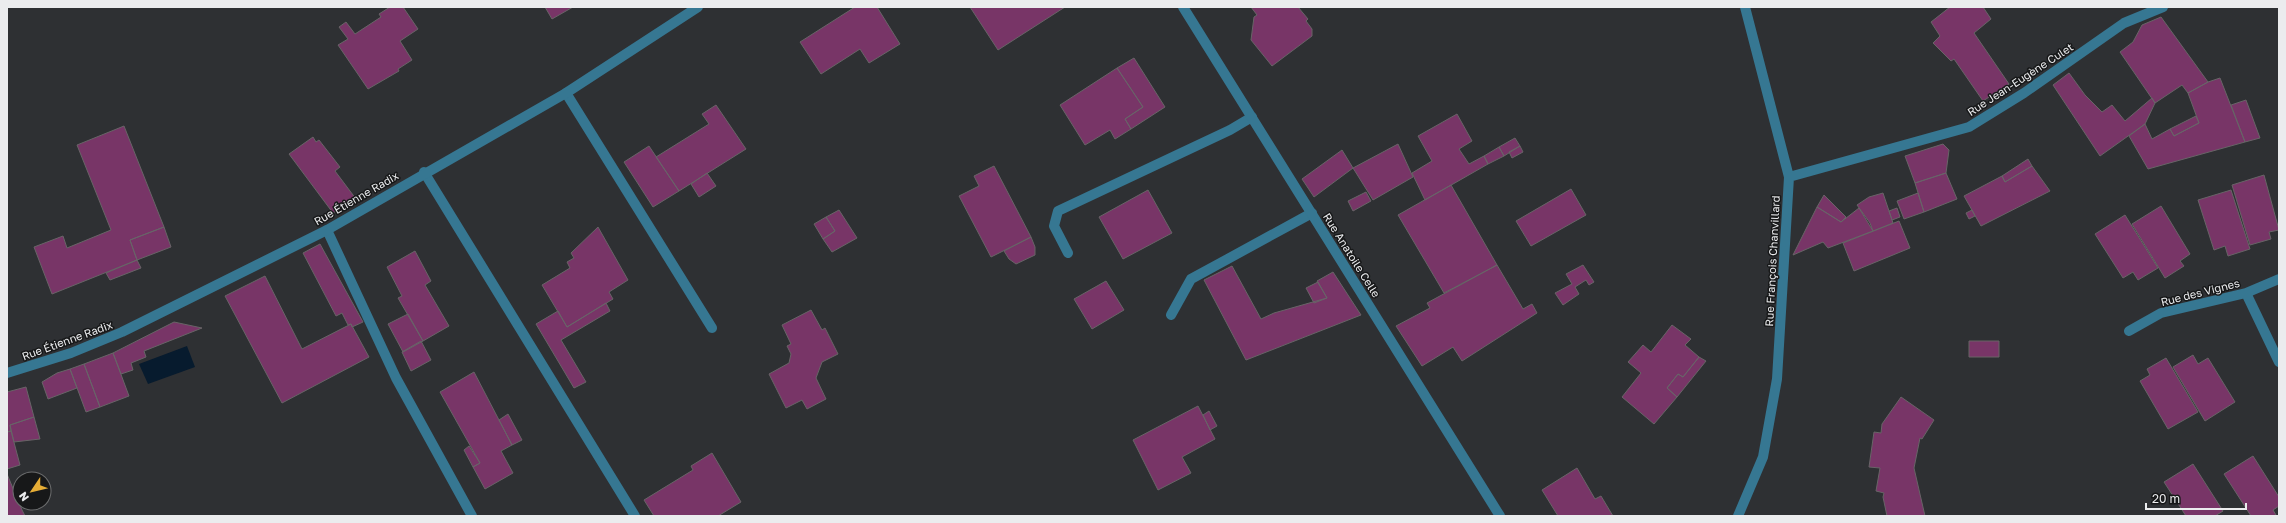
<svg xmlns="http://www.w3.org/2000/svg" width="2286" height="523" font-family="'Golos Text',sans-serif">
  <style>
    .water { fill: #071b2e }
    .building { fill: #783567; stroke: #686467 }
    .lines { fill: none; stroke-linecap: round; stroke-linejoin: round }
    .lane { stroke: #367792; stroke-width: 10 }
    .street { stroke: #367792; stroke-width: 10 }
    .labels { text-anchor: middle; dominant-baseline: central; stroke-width: 3; stroke-linejoin: round; paint-order: stroke }
    .street-label { font-size: 11px; fill: #ebecee; stroke: #171819 }
  </style>
  <rect width="100%" height="100%" fill="#2e3033"/>
  <path class="water" d="M187 346 195 367 148 384 139 364Z"/>
  <path class="building" d="M390 7H403L418 29 400 41 412 60 398 69 399 71 368 89 338 45 348 39 339 27 346 22 355 34 381 17 379 14Z
    M545 7H573L552 19Z
    M855 7H877L900 44 869 63 860 49 821 74 800 42Z
    M970 7H1065L998 50Z
    M1251 7H1298L1308 19 1306 21 1312 29V36L1272 66 1251 40 1254 17 1257 15Z
    M1950 7H1983L1991 19 1974 33 2009 84 1983 101 1954 59 1951 61 1933 43 1940 36 1931 22Z
    M2161 17 2208 82 2188 93 2182 85 2155 103 2120 52 2133 42 2142 25Z
    M1134 58 1165 107 1131 129 1125 119 1143 107 1117 68Z
    M1117 68 1143 107 1125 119 1131 129 1115 139 1110 130 1085 145 1060 105Z
    M2069 73 2085 95 2102 112 2112 105 2125 121 2152 98 2155 103 2145 124 2100 156 2053 85Z
    M2220 78 2245 142 2148 169 2129 136 2145 124 2152 139 2170 129 2174 136 2199 123 2188 93 2208 82Z
    M2246 100 2260 138 2245 142 2231 105Z
    M716 105 746 149 679 191 656 157 709 124 702 114Z
    M1457 114 1472 141 1459 149 1469 164 1484 156 1488 164 1425 200 1412 173 1432 161 1418 136Z
    M2196 116 2199 123 2174 136 2170 129Z
    M124 126 164 227 130 240 137 260 52 294 34 247 63 236 67 248 111 230 77 145Z
    M313 137 316 142 319 140 340 167 335 171 356 199 333 213 289 154Z
    M1515 138 1520 146 1504 156 1499 147Z
    M1398 144 1413 177 1373 200 1353 168Z
    M1943 144 1949 150 1946 173 1915 183 1905 156Z
    M649 146 679 191 653 207 624 162Z
    M1520 146 1523 152 1512 158 1509 152Z
    M1499 147 1504 156 1488 164 1484 156Z
    M1342 150 1353 168 1314 197 1302 179Z
    M2028 159 2032 166 2005 182 2002 176Z
    M994 166 1031 237 991 257 959 196 979 186 974 176Z
    M2032 166 2050 191 1981 226 1964 196 2002 176 2005 182Z
    M707 173 716 186 699 197 691 184Z
    M1946 173 1957 199 1924 212 1915 183Z
    M2264 175 2279 230 2269 232 2271 239 2250 245 2232 185Z
    M1451 185 1497 265 1444 293 1398 215Z
    M1571 189 1586 215 1531 246 1516 221Z
    M1148 190 1172 233 1123 259 1099 217Z
    M2231 190 2250 249 2228 256 2225 246 2214 250 2198 200Z
    M1366 192 1371 201 1353 211 1348 201Z
    M1883 193 1893 223 1873 231 1870 223 1857 205 1869 197Z
    M1918 193 1924 212 1904 219 1897 201Z
    M1824 195 1846 217 1841 222 1817 207Z
    M2161 206 2190 254 2180 261 2184 266 2165 278 2132 224Z
    M1817 207 1841 222 1859 208 1873 231 1828 248 1823 242 1793 255Z
    M1897 208 1900 217 1892 220 1889 211Z
    M839 210 857 238 832 252 823 239 835 231 826 217Z
    M1972 210 1975 216 1969 219 1966 213Z
    M2125 215 2158 268 2138 280 2133 272 2123 278 2095 234Z
    M826 217 835 231 823 239 814 224Z
    M1899 221 1910 248 1854 271 1843 243Z
    M164 227 171 247 137 260 130 240Z
    M598 227 628 280 609 292 613 299 567 327 542 285 570 268 567 262 574 258 571 253Z
    M1031 237 1035 247V255L1016 264 1009 259 1004 251Z
    M320 244 363 322 352 327 351 324 348 325 342 313 336 316 303 253Z
    M415 251 431 281 425 285 449 326 423 341 398 298 402 296 387 267Z
    M137 260 141 268 110 280 106 273Z
    M1497 265 1523 309 1532 304 1537 313 1462 361 1453 347 1422 366 1396 326 1430 308 1427 303Z
    M1583 265 1594 282 1589 285 1586 280 1575 287 1579 294 1563 305 1555 293 1572 284 1566 274Z
    M1232 266 1261 319 1274 313 1327 298 1317 281 1333 272 1361 315 1246 360 1204 280Z
    M265 276 302 349 351 324 369 357 282 403 225 296Z
    M1106 281 1124 310 1092 329 1074 299Z
    M1318 282 1327 298 1314 303 1306 288Z
    M606 303 610 311 561 340 586 382 574 388 536 324 558 311 567 327Z
    M811 310 822 330 825 328 838 354 822 362 816 378 826 399 807 409 802 400 786 408 769 374 789 363 791 354 787 346 791 344 782 325Z
    M408 314 423 341 403 352 388 324Z
    M174 322 202 328 144 351 146 357 131 363 133 370 121 374 113 353Z
    M1672 325 1691 339 1685 345 1699 357 1683 377 1678 374 1667 388 1677 397 1654 424 1622 397 1641 373 1628 362 1643 345 1651 352Z
    M421 341 431 360 411 371 402 352Z
    M1969 341H1999V357H1969Z
    M113 353 129 396 100 407 84 364Z
    M2193 355 2198 364 2208 358 2235 402 2205 421 2173 367Z
    M1699 357 1706 361 1677 397 1667 388 1678 374 1683 377Z
    M2166 358 2198 412 2168 429 2140 381 2150 375 2147 369Z
    M84 364 100 407 86 412 70 369Z
    M70 369 77 388 48 399 42 382 57 373Z
    M474 372 512 445 501 451 513 473 485 489 473 467 480 463 440 392Z
    M26 387 34 417 10 425 11 431 7 432V392Z
    M1901 397 1934 420 1922 439 1920 438 1914 468 1925 516H1887L1883 497 1884 493 1876 491 1880 468 1869 467 1874 432 1881 433 1882 424Z
    M1198 406 1215 439 1182 457 1191 473 1158 490 1133 440Z
    M1209 411 1217 426 1210 430 1203 415Z
    M508 414 522 440 512 445 499 420Z
    M34 417 40 439 14 442 10 425Z
    M11 431 20 465 7 469V432Z
    M469 446 480 463 473 467 464 450Z
    M712 453 741 502 718 516H654L644 500 693 470 691 466Z
    M2253 456 2279 497V506L2273 510 2276 515 2274 516H2251L2224 474Z
    M2193 464 2223 511 2215 516H2186L2164 482Z
    M1577 468 1595 499 1601 496 1613 516H1558L1542 490Z
    M7 474 22 510 25 516H7Z"/>
  <g class="lines">
    <path class="lane" d="M566 93 712 328
      M424 172 635 516
      M327 230 396 378 472 516
      M1068 253 1054 226 1058 211 1230 130 1252 117
      M1171 315 1191 279 1312 213"/>
    <path class="street" d="M1183 7 1500 516
      M1789 177 1969 127 2024 93 2124 23 2163 7
      M2246 293 2279 362
      M2129 331 2161 313 2246 293 2279 279
      M7 373 71 353 122 332 327 230 566 93 698 7
      M1738 516 1763 457 1777 379 1789 177 1745 7"/>
  </g>
  <g class="labels">
    <g class="street-label">
      <text transform="translate(2020 79) rotate(-33)">Rue Jean-Eugène Culet</text>
      <text transform="translate(356 198) rotate(-30)">Rue Étienne Radix</text>
      <text transform="translate(1352 255) rotate(58)">Rue Anatoile Celle</text>
      <text transform="translate(1772 261) rotate(-87)">Rue François Chanvillard</text>
      <text transform="translate(2200 292) rotate(-14)">Rue des Vignes</text>
      <text transform="translate(67 340) rotate(-20)">Rue Étienne Radix</text>
    </g>
  </g>
  <rect width="2286" height="523" fill="none" stroke="#ebecee" stroke-width="16"/>
  <g transform="translate(32 491) rotate(235)"><circle r="19" fill="#171819" stroke="#6c6d6e"/>
  <path d="M0-3L7 15L0 10L-7 15Z" fill="#e6ad36"/>
  <text y="-6" font-size="11" font-weight="bold" text-anchor="middle" fill="#ebecee">N</text>
  </g>
  <path d="M2146 503v6h100v-6" fill="none" stroke="#ebecee" stroke-width="2"/>
  <text x="2152" y="503" font-size="12" fill="#ebecee" stroke="#171819" stroke-width="3" paint-order="stroke">20 m</text>
</svg>
